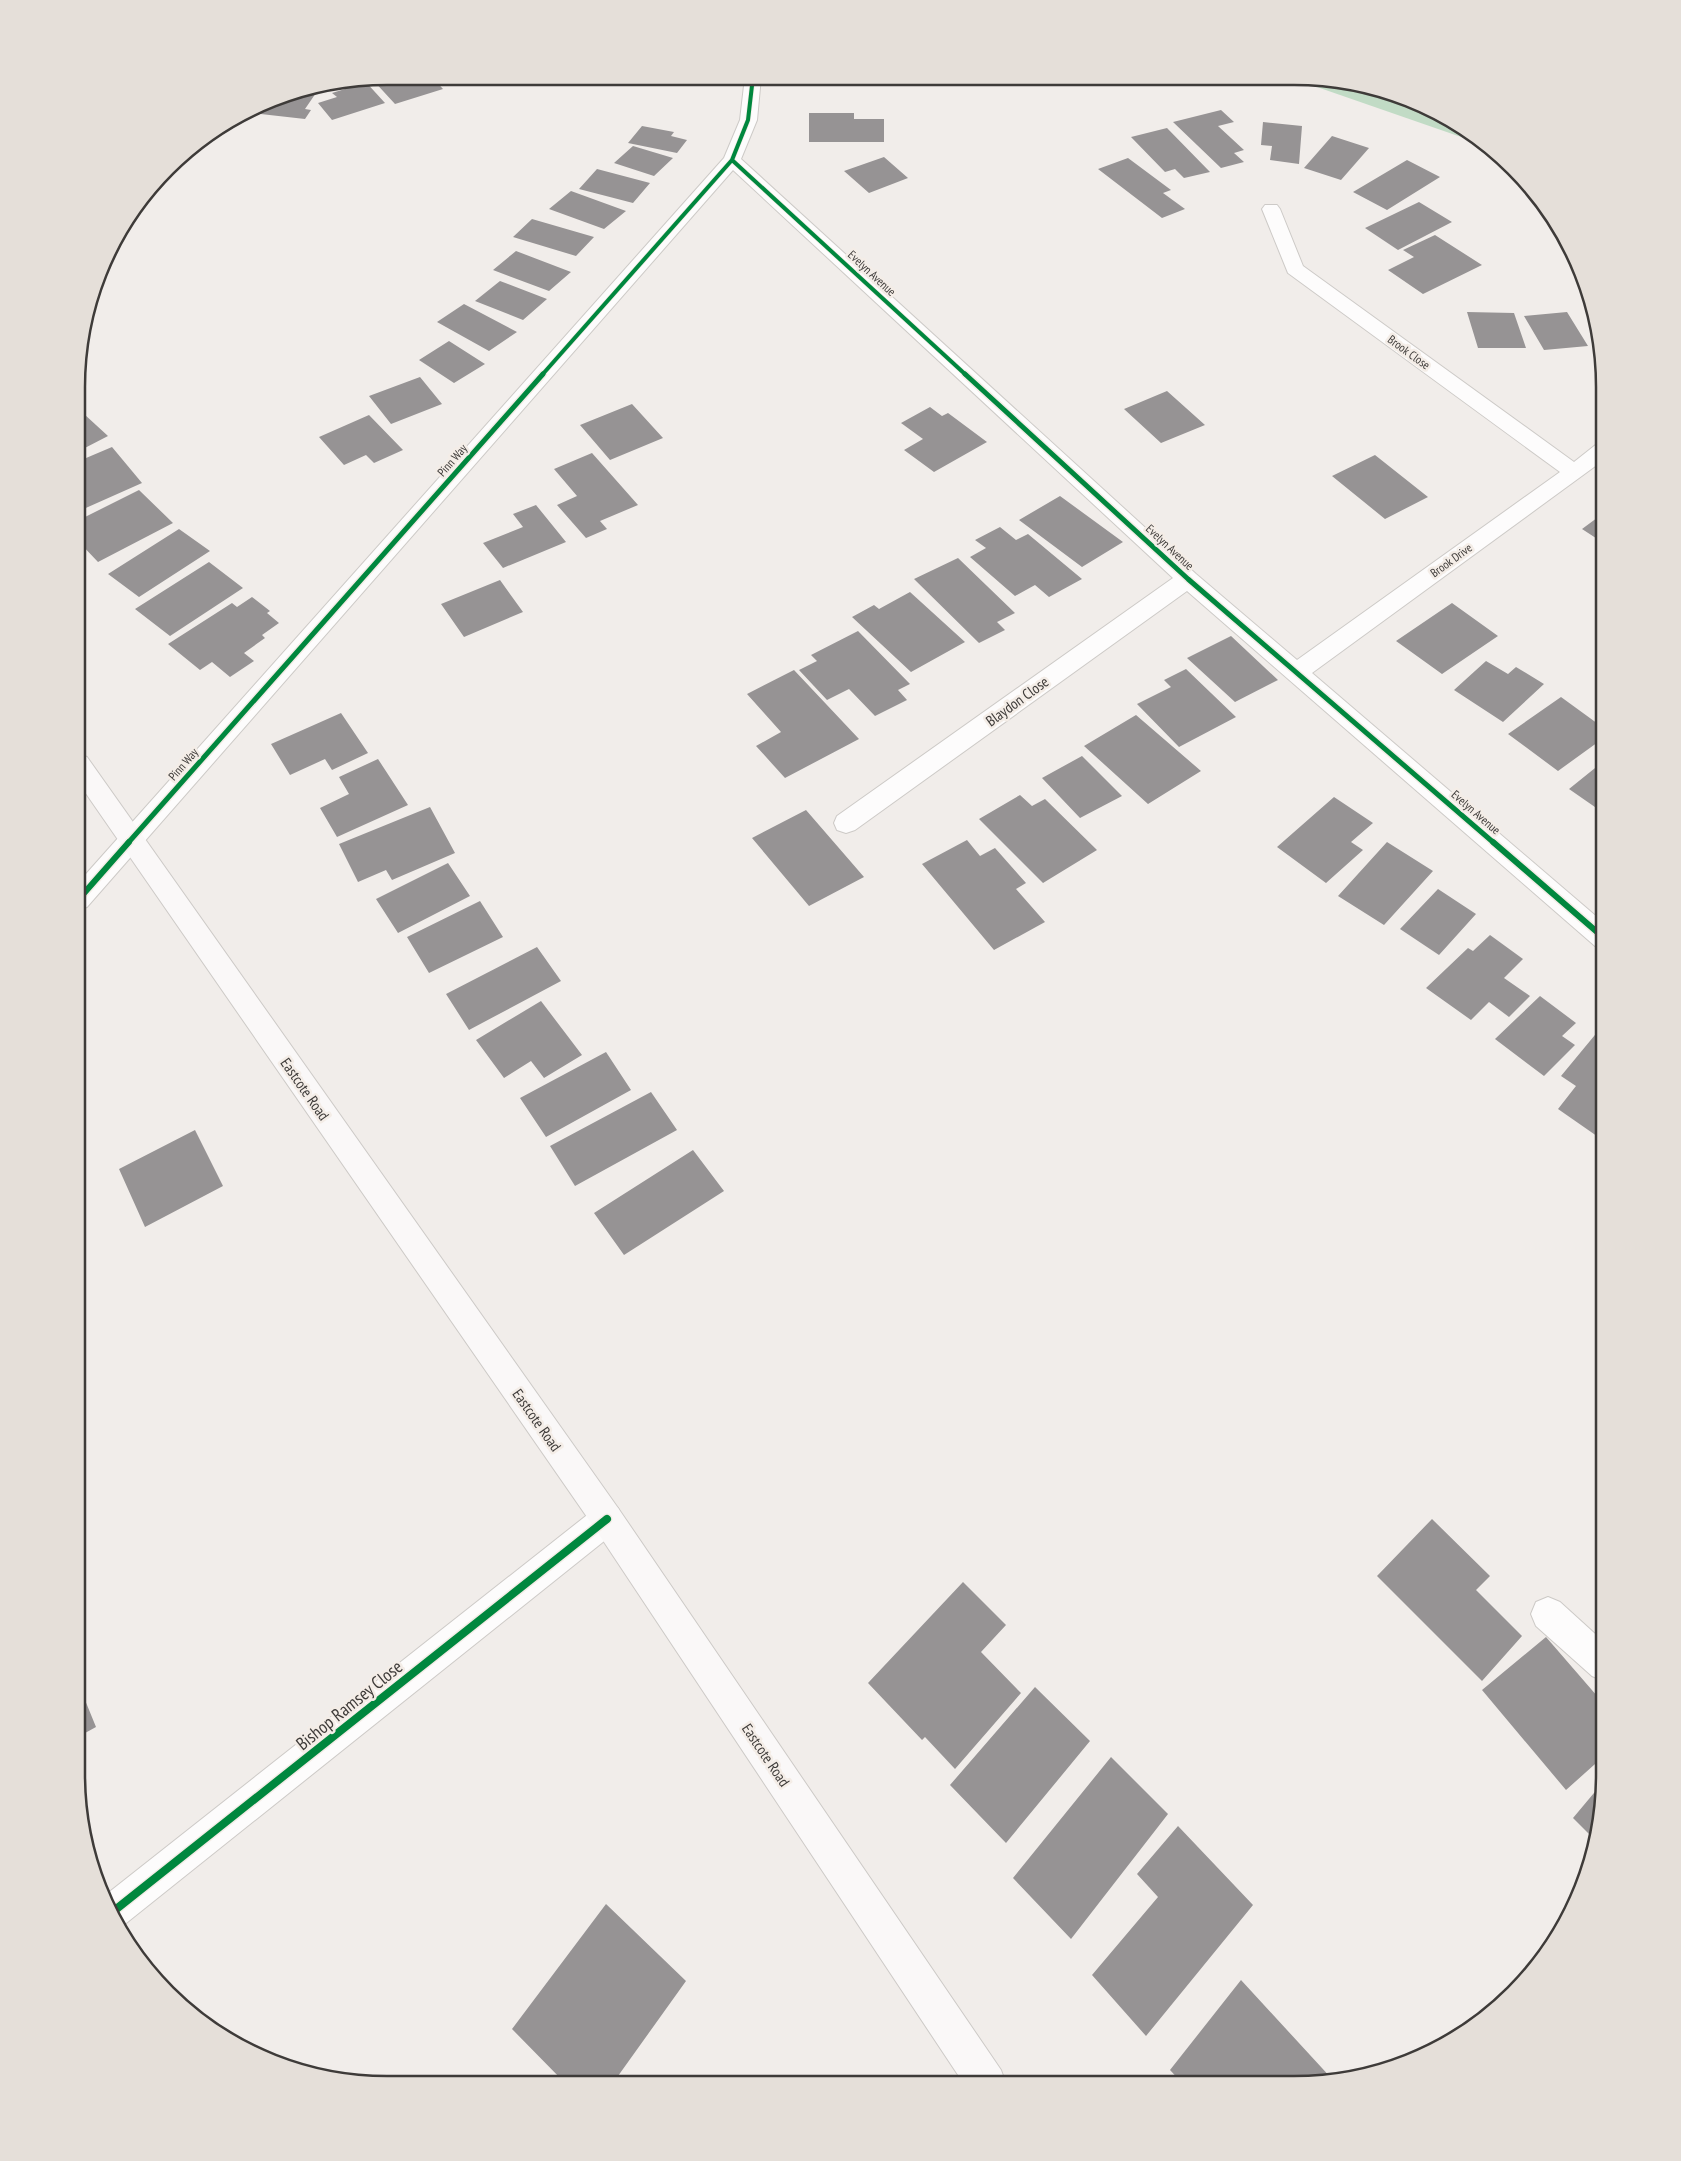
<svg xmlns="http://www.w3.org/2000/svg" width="1681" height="2161" font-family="'PT Sans Narrow',sans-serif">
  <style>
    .green { fill: #c1dbc5 }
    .building { fill: #969394 }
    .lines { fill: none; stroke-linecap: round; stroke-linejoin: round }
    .street-casing { stroke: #cdcac7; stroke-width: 2 }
    .secondary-casing { stroke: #cdcac7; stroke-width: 2 }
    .street { fill: #fdfcfc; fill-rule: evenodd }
    .secondary { fill: #faf8f8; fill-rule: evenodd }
    .cycleway-far3-casing { stroke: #f4ede7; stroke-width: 5.5 }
    .cycleway-far2-casing { stroke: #f4ede7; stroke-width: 8 }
    .cycleway-far1-casing { stroke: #f4ede7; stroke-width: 9 }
    .cycleway-casing { stroke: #f4ede7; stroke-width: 11 }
    .cycleway-far3 { stroke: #00873e; stroke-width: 4 }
    .cycleway-far2 { stroke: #00873e; stroke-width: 5 }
    .cycleway-far1 { stroke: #00873e; stroke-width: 6 }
    .cycleway { stroke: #00873e; stroke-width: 8 }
    .labels { text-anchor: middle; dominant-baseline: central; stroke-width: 5; stroke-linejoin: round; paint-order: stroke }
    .far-street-label { font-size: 12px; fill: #3e3b39; stroke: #f4ede7 }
    .street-label { font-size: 15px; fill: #3e3b39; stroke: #f4ede7 }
    .near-street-label { font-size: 18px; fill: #3e3b39; stroke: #f4ede7 }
    .rim { fill: none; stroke: #3e3b39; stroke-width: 2.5 }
  </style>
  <rect width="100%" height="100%" fill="#f1edea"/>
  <path class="green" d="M1294 79H1335L1413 100 1467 129 1487 146Z"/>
  <path class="building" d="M387 76H431L443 89 395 104 372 79Z
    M364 80 385 103 332 120 318 103 337 97 332 93 345 89 341 84Z
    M310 89 318 90 305 109 311 110 305 119 252 113 287 93Z
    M1221 110 1234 122 1218 126 1244 150 1234 153 1244 162 1221 168 1173 122Z
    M809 113H854V119H884V142H809Z
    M1263 122 1302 126 1299 164 1270 160 1272 146 1261 145Z
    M642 126 674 132 671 136 687 140 677 153 628 143Z
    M1167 128 1210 172 1184 178 1175 169 1165 172 1131 137Z
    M1332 136 1369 148 1341 180 1304 168Z
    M633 146 673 158 654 176 614 163Z
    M884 157 908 178 869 193 844 171Z
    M1128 158 1171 190 1163 193 1185 209 1162 218 1098 169Z
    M1407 160 1440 177 1387 210 1353 192Z
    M597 169 650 183 633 203 579 189Z
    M571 191 626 211 604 229 549 209Z
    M1419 202 1452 222 1398 250 1365 228Z
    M532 219 594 237 576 256 513 237Z
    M1435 235 1482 265 1423 294 1388 270 1414 257 1403 250Z
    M516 251 571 272 549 291 493 270Z
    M500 281 547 299 523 320 475 301Z
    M464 304 517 332 489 351 437 322Z
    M1467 312 1514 313 1526 348H1478Z
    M1567 312 1588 346 1544 350 1524 316Z
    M449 341 485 364 454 383 419 360Z
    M420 377 442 404 391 424 369 396Z
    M1167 391 1205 425 1161 443 1124 409Z
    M632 404 663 438 610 460 580 425Z
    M930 407 942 416 948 413 987 442 934 472 904 450 923 439 901 423Z
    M84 414 108 436 79 451V417Z
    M369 415 403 450 374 463 366 455 344 465 319 437Z
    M112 447 142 483 79 511V461Z
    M592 453 638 505 600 521 607 529 586 538 557 505 577 496 554 469Z
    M1375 455 1428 497 1385 519 1332 476Z
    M139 490 173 523 98 562 79 542V520Z
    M1060 496 1123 542 1082 567 1019 520Z
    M536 505 566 542 503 568 483 543 523 527 513 514Z
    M1605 512V544L1582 529Z
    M1000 527 1016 540 1028 534 1082 579 1049 597 1035 585 1015 596 970 557 986 548 975 540Z
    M179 529 210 551 139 597 108 574Z
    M958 558 1015 613 997 622 1005 630 979 643 914 579Z
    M209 562 243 588 170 636 135 609Z
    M500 580 523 612 464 637 441 604Z
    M910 592 965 642 911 672 852 617 874 605 879 609Z
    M252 597 270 611 267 613 279 623 262 635 265 638 244 653 254 661 230 677 212 662 200 670 168 644 232 603 237 607Z
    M1452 603 1498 636 1442 674 1396 641Z
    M858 631 910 684 898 690 907 700 875 716 849 689 827 700 799 670 817 661 811 655Z
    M1231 636 1278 680 1235 702 1187 658Z
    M1486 661 1508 674 1516 667 1544 684 1503 722 1454 690Z
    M1186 669 1236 717 1179 747 1137 704 1171 687 1164 680Z
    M794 670 859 739 785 778 756 746 781 732 747 694Z
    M1561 697 1605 729V737L1558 771 1508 734Z
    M341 713 368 753 332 770 325 759 290 775 271 744Z
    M1136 715 1201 771 1148 804 1084 746Z
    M1082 756 1122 796 1080 818 1042 778Z
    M378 759 408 805 337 837 320 808 349 794 339 777Z
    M1605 760V814L1569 789Z
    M1020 795 1032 806 1045 799 1097 850 1043 883 979 819Z
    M1334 797 1373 823 1351 842 1363 850 1326 883 1277 847Z
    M430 807 455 853 392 880 386 870 358 882 339 844Z
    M806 810 864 877 809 906 752 838Z
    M967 840 980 856 995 848 1026 883 1016 889 1045 922 994 950 922 864Z
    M1387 842 1433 871 1384 925 1338 896Z
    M448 863 470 896 398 933 376 899Z
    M1438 889 1476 914 1439 955 1400 929Z
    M480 901 503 937 429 973 407 937Z
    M1490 935 1523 959 1504 978 1530 996 1509 1017 1489 1002 1471 1020 1426 988 1468 948 1473 951Z
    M537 947 561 981 469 1030 446 994Z
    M1540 996 1576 1023 1562 1036 1575 1045 1544 1076 1495 1039Z
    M541 1001 582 1055 544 1078 531 1061 504 1078 476 1040Z
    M1604 1024V1141L1558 1109 1576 1086 1561 1076Z
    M606 1052 631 1090 546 1137 520 1098Z
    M651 1092 677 1130 575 1186 550 1146Z
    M195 1130 223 1186 145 1227 119 1169Z
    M693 1150 724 1191 624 1255 594 1213Z
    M1432 1519 1490 1576 1476 1590 1522 1636 1482 1681 1377 1576Z
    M963 1582 1006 1625 981 1652 1021 1693 955 1769 925 1737 922 1740 868 1683Z
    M1546 1637 1604 1704V1756L1566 1790 1482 1690Z
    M76 1678 96 1727 76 1738Z
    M1035 1687 1090 1741 1006 1843 950 1785Z
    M1111 1757 1168 1814 1071 1939 1013 1878Z
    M1604 1781V1794L1595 1840 1573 1818Z
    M1178 1826 1253 1905 1146 2036 1092 1975 1158 1897 1137 1874Z
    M606 1904 686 1981 613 2083H565L512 2029Z
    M1241 1980 1333 2080 1294 2085 1183 2084 1170 2070Z"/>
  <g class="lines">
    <defs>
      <path id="street" d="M745 77H761L757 120 741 159 1196 574 1297 660 1560 472 1288 273 1262 209 1265 205H1277L1280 209 1303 266 1574 462 1598 443 1605 441V459L1312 673 1604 923V948L1595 946 1187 591 855 830 846 833 837 830 834 823 837 816 1173 578 733 170 87 907 78 910V883L724 158 740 120Z
        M607 1503 618 1508 623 1519 618 1530 120 1928 108 1912 103 1897 596 1508Z
        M1548 1597 1560 1602 1604 1642V1681L1592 1676 1536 1626 1531 1614 1536 1602Z"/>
      <path id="secondary" d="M78 754 87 757 618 1508 1001 2070 1006 2084H964L596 1530 78 782Z"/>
    </defs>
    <use href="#street" class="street-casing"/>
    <use href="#secondary" class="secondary-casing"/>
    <use href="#street" class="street"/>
    <use href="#secondary" class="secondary"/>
    <defs>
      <path id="cycleway-far3" d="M732 160 966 375
        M542 375 732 160 748 120 753 77"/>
      <path id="cycleway-far2" d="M965 374 1188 579 1494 843
        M128 843 543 374"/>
      <path id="cycleway-far1" d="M1493 842 1604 938
        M78 900 129 842"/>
      <path id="cycleway" d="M110 1914 607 1519"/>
    </defs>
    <use href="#cycleway-far3" class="cycleway-far3-casing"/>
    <use href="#cycleway-far2" class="cycleway-far2-casing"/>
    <use href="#cycleway-far1" class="cycleway-far1-casing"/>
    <use href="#cycleway" class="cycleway-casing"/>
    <use href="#cycleway-far3" class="cycleway-far3"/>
    <use href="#cycleway-far2" class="cycleway-far2"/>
    <use href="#cycleway-far1" class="cycleway-far1"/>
    <use href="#cycleway" class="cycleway"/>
  </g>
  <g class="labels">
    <g class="far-street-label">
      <text transform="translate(872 273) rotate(43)">Evelyn Avenue</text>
      <text transform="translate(1409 352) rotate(36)">Brook Close</text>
      <text transform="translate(452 460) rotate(-49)">Pinn Way</text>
      <text transform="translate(1170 547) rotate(43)">Evelyn Avenue</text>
      <text transform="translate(1451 560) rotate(-36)">Brook Drive</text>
      <text transform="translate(183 764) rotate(-49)">Pinn Way</text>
      <text transform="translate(1476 812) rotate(41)">Evelyn Avenue</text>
    </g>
    <g class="street-label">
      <text transform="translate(1017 701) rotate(-36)">Blaydon Close</text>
      <text transform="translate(305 1089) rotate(55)">Eastcote Road</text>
      <text transform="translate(537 1420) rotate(55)">Eastcote Road</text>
      <text transform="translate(766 1755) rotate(56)">Eastcote Road</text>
    </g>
    <g class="near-street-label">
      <text transform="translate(349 1705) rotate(-39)">Bishop Ramsey Close</text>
    </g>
  </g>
  <path d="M0 0H1681V2161H0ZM387 85H1294A302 302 0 0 1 1596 387V1774A302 302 0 0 1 1294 2076H387A302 302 0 0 1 85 1774V387A302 302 0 0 1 387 85Z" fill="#e5dfd9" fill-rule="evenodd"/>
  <path class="rim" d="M387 85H1294A302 302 0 0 1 1596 387V1774A302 302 0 0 1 1294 2076H387A302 302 0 0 1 85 1774V387A302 302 0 0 1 387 85Z"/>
</svg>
